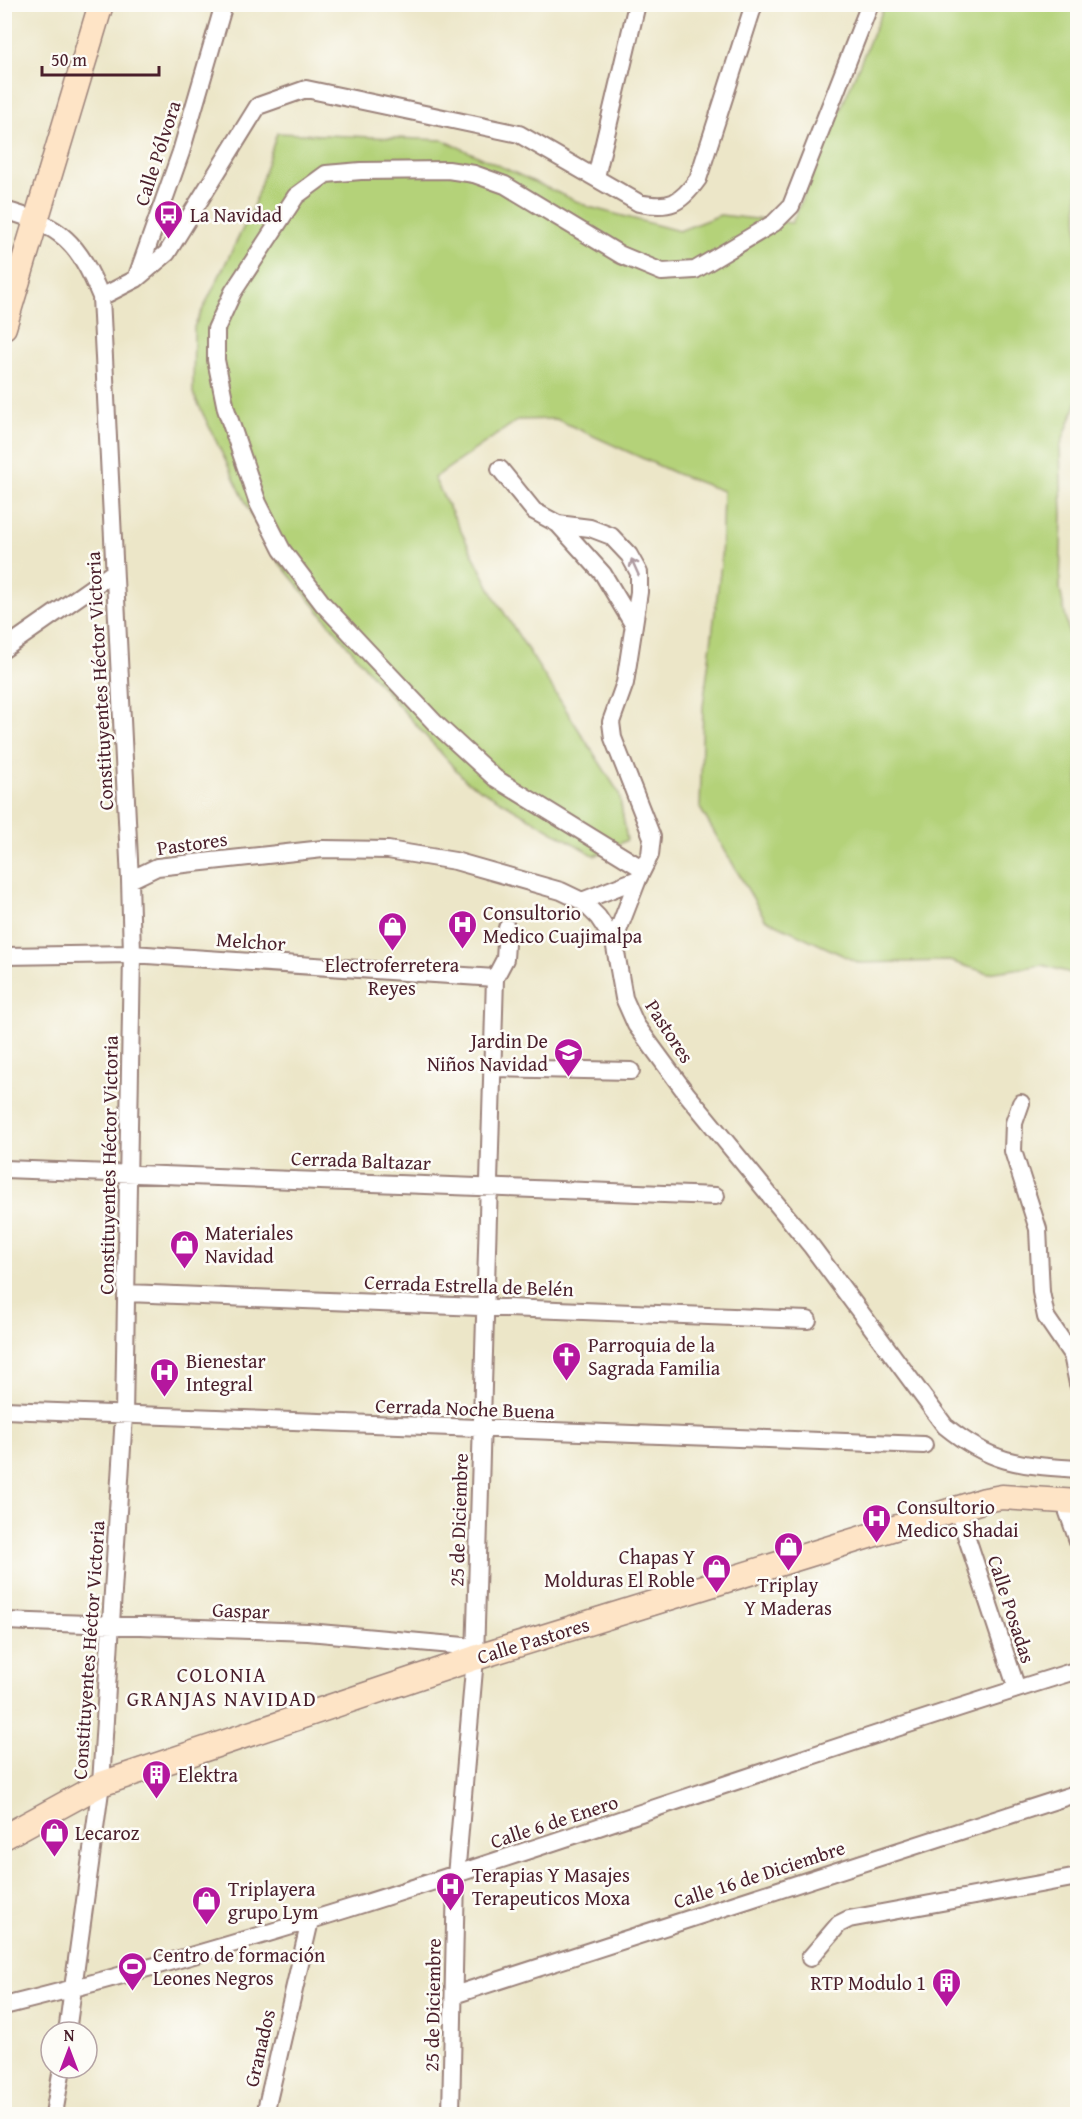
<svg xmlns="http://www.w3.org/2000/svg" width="1082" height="2119" font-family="'Gentium Book Plus',serif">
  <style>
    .green { fill: #b4d279; stroke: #7f7852; stroke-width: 1.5 }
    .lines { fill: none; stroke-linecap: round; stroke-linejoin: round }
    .street-casing { stroke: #9b827a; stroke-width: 20 }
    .secondary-casing { stroke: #9b827a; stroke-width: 27 }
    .street { stroke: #fff; stroke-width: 16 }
    .secondary { stroke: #fee4c6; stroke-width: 24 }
    .oneway { stroke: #ae9aa0 }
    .labels { text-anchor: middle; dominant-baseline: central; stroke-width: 5; stroke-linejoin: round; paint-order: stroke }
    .street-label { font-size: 20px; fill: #4a1f2b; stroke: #fdfcf7 }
    .poi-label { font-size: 20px; fill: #4a1f2b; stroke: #fdfcf7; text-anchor: start }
    .neighbourhood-label { font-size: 21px; letter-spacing: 1.5px; fill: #4a1f2b; stroke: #fdfcf7 }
  </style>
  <rect width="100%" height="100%" fill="#fdfcf7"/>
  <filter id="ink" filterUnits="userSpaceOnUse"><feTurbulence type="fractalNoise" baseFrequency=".0167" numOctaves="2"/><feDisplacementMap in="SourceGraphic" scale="12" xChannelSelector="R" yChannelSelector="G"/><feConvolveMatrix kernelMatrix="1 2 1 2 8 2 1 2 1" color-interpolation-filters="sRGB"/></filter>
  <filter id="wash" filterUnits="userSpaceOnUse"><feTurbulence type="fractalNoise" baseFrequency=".008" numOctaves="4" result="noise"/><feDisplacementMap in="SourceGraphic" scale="24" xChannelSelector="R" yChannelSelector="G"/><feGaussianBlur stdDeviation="1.35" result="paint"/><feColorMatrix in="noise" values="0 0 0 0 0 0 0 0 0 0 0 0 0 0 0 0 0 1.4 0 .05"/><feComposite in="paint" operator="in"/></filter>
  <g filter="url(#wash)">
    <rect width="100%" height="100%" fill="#ece6c8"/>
    <path class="green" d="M885 5H1077L1078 399 1060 447 1062 514 1060 589 1071 644 1078 650 1077 975 1043 965 988 973 949 961 859 963 765 919 700 808 703 707 721 564 723 491 677 474 556 419 518 420 434 478 496 600 619 793 627 840 595 856 466 781 375 679 268 549 193 393 194 327 252 210 277 133 443 140 589 207 679 231 720 215 792 223Z"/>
  </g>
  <g filter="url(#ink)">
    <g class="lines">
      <defs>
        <path id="street" d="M596 177 637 4
          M4 210C62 226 78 242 101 297L130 880 132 954 124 1415 101 1784 67 2032
          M136 279 181 152 224 4
          M101 297 136 279 167 253 258 106 306 89 519 134 639 203C670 209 680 204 698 179L754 4
          M500 469 534 511 558 524 590 528 611 536 629 555 639 573V592L625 683 611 722 613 738 652 837 650 855 638 879 582 901
          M558 524 603 574 633 624
          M4 649 114 572
          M643 869 495 778 435 723 323 604 282 550 258 503 226 409 216 360V329L233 292 296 196 326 174 361 171 448 170 474 174 505 185 621 255 662 272 695 270 774 223 791 206 870 4
          M130 880 157 867 323 849 388 850 455 861 561 891 582 901 598 917 614 941 624 998 636 1025 686 1093 812 1247 945 1426C992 1464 1019 1465 1078 1469
          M614 941 638 879
          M4 956 132 954 495 978
          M492 1068 631 1071
          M1021 1103 1014 1123 1013 1151 1038 1229 1041 1292 1046 1317 1072 1355 1078 1384
          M4 1169 716 1196
          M127 1293 808 1320
          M4 1410 924 1445
          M1064 1501 1078 1541
          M957 1508 1017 1689
          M4 1621 308 1632 475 1647
          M810 1958 839 1924 849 1919 1078 1877
          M454 1995 1078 1793
          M4 2006C369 1916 719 1780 1078 1670
          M54 2114 62 2068
          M265 2114 310 1921
          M451 2114 456 1876 475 1658 495 978 505 959 507 928"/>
        <path id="secondary" d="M4 327 101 4
          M4 1837 101 1784 475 1658 985 1500 1002 1497 1078 1502"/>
      </defs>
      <use href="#street" class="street-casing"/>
      <use href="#secondary" class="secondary-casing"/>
      <use href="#street" class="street"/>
      <use href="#secondary" class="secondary"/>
    </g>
    <defs><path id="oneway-shaft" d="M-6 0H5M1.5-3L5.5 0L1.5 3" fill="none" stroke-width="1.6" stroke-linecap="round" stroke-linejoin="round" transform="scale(1.5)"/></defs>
    <use class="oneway" href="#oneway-shaft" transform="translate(635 567) rotate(-114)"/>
  </g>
  <defs>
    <symbol id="bus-pin" viewBox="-11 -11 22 30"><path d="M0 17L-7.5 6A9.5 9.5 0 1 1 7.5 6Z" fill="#b5179e" stroke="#fdfcf7"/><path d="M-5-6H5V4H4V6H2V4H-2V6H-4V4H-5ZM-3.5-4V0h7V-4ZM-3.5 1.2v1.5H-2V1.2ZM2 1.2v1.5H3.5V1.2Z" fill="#fff"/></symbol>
    <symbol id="hospital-pin" viewBox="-11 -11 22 30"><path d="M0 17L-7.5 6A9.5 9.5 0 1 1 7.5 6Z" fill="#b5179e" stroke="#fdfcf7"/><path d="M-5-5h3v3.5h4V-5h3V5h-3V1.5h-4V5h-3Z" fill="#fff"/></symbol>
    <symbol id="shop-pin" viewBox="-11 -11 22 30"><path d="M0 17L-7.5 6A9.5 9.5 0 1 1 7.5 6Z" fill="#b5179e" stroke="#fdfcf7"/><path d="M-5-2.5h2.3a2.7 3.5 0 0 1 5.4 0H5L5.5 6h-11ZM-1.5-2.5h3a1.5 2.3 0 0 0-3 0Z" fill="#fff"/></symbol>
    <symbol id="school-pin" viewBox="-11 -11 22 30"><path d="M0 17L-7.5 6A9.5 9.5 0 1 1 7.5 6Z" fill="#b5179e" stroke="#fdfcf7"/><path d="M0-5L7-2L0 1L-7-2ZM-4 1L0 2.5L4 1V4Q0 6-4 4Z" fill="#fff"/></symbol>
    <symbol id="church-pin" viewBox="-11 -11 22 30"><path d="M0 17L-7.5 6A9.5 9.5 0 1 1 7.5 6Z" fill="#b5179e" stroke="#fdfcf7"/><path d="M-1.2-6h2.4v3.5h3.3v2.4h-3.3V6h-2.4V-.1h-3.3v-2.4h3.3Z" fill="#fff"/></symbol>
    <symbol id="building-pin" viewBox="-11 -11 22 30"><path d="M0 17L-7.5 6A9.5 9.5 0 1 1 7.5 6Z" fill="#b5179e" stroke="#fdfcf7"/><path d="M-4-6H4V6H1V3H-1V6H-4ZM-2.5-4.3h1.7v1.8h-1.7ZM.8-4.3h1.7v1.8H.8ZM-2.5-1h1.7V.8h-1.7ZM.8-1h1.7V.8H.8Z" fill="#fff"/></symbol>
    <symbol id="stadium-pin" viewBox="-11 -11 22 30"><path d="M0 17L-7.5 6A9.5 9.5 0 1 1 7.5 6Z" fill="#b5179e" stroke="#fdfcf7"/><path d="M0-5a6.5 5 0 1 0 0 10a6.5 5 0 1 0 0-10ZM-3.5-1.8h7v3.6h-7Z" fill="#fff"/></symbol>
  </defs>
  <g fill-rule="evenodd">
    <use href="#bus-pin" x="152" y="198" width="33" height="45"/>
    <use href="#hospital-pin" x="446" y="908" width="33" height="45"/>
    <use href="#shop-pin" x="376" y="910" width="33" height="45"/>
    <use href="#school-pin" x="552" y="1036" width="33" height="45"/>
    <use href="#shop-pin" x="168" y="1228" width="33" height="45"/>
    <use href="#church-pin" x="550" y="1340" width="33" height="45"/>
    <use href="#hospital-pin" x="148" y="1356" width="33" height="45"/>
    <use href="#hospital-pin" x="860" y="1502" width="33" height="45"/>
    <use href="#shop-pin" x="772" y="1530" width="33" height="45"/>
    <use href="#shop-pin" x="700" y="1552" width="33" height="45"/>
    <use href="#building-pin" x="140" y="1758" width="33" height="45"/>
    <use href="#shop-pin" x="38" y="1816" width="33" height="45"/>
    <use href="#hospital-pin" x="434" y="1870" width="33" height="45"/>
    <use href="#shop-pin" x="190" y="1884" width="33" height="45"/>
    <use href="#stadium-pin" x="116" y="1950" width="33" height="45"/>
    <use href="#building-pin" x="930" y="1966" width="33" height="45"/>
  </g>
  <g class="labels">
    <g class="street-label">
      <text transform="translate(157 153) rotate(-72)">Calle Pólvora</text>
      <text transform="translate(99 681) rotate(-93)">Constituyentes Héctor Victoria</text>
      <text transform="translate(192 843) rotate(-8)">Pastores</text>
      <text transform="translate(251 941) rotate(4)">Melchor</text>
      <text transform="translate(670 1031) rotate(57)">Pastores</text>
      <text transform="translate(361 1160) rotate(2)">Cerrada Baltazar</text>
      <text transform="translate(108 1165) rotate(-89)">Constituyentes Héctor Victoria</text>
      <text transform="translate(469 1285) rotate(2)">Cerrada Estrella de Belén</text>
      <text transform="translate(465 1408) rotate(2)">Cerrada Noche Buena</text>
      <text transform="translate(458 1520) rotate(-88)">25 de Diciembre</text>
      <text transform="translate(1012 1609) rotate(72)">Calle Posadas</text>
      <text transform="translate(241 1610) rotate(2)">Gaspar</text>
      <text transform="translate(533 1640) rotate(-17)">Calle Pastores</text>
      <text transform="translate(88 1650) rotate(-86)">Constituyentes Héctor Victoria</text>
      <text transform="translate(554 1821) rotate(-18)">Calle 6 de Enero</text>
      <text transform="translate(759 1874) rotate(-18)">Calle 16 de Diciembre</text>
      <text transform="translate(432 2005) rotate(-89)">25 de Diciembre</text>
      <text transform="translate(259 2048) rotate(-77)">Granados</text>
    </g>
    <g class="poi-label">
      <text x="190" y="214">La Navidad</text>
      <text x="483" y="912">Consultorio<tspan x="483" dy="23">Medico Cuajimalpa</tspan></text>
      <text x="392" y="964" text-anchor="middle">Electroferretera<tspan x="392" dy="23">Reyes</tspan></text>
      <text x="548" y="1040" text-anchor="end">Jardin De<tspan x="548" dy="23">Niños Navidad</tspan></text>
      <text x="205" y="1232">Materiales<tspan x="205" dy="23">Navidad</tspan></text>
      <text x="588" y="1344">Parroquia de la<tspan x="588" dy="23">Sagrada Familia</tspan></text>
      <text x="186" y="1360">Bienestar<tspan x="186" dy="23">Integral</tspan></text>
      <text x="897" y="1506">Consultorio<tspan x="897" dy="23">Medico Shadai</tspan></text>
      <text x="695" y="1556" text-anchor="end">Chapas Y<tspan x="695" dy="23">Molduras El Roble</tspan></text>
      <text x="788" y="1584" text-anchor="middle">Triplay<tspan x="788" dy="23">Y Maderas</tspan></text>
      <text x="178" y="1774">Elektra</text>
      <text x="75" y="1832">Lecaroz</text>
      <text x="472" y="1874">Terapias Y Masajes<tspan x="472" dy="23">Terapeuticos Moxa</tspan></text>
      <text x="228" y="1888">Triplayera<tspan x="228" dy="23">grupo Lym</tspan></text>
      <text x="153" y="1954">Centro de formación<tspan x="153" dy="23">Leones Negros</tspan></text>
      <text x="926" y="1982" text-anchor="end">RTP Modulo 1</text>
    </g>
    <g class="neighbourhood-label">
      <text x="222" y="1674">COLONIA<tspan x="222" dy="24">GRANJAS NAVIDAD</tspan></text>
    </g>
  </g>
  <rect width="1082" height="2119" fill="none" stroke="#fdfcf7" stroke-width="24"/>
  <g transform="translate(69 2050)"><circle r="28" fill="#fdfcf7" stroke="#b5a4a5" stroke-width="1.5"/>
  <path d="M0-4.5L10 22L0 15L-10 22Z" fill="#b5179e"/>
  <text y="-9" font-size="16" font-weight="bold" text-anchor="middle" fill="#4a1f2b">N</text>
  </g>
  <path d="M42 66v9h117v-9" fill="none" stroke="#4a1f2b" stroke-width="3"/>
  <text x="51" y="66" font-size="18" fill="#4a1f2b" stroke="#fdfcf7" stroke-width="4.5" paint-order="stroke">50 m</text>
</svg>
